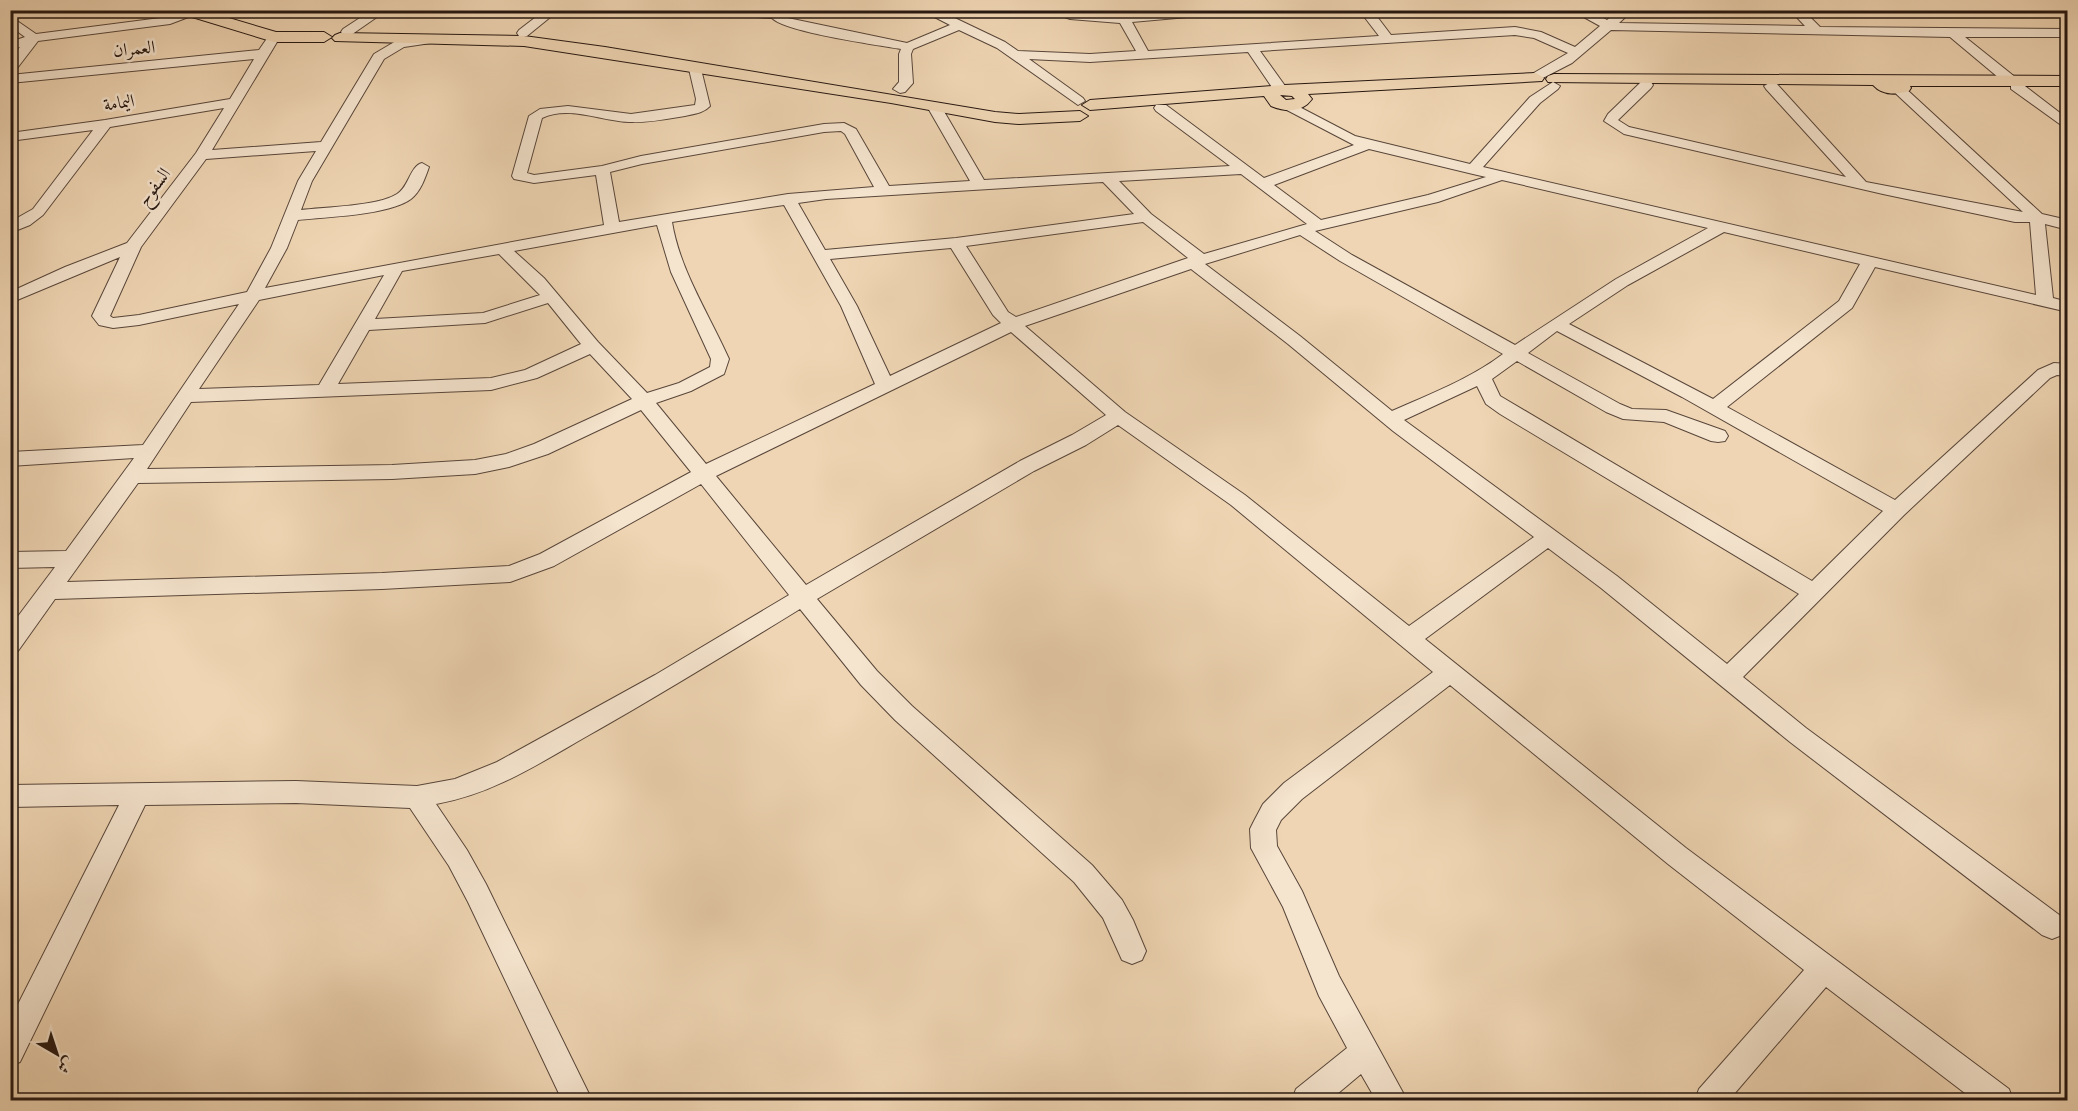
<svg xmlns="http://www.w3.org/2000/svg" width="2078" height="1111" font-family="Cardo,Amiri,serif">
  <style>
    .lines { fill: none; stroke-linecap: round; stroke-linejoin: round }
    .minor-casing { stroke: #58463a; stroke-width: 2 }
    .major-casing { stroke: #261711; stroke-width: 2 }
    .minor { fill: #f5e4ce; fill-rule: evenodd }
    .major { fill: #efd5b3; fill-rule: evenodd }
    .labels { text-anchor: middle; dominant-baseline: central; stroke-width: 5; stroke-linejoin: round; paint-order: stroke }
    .far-street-label { font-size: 18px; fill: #261711; stroke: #f5e4ce }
  </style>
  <rect width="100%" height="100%" fill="#efd5b3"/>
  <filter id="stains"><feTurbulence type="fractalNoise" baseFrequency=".00333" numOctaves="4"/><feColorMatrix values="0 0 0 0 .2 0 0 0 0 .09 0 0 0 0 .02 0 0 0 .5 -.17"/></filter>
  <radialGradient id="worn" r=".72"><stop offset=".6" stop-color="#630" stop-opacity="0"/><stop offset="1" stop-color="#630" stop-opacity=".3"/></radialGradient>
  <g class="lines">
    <defs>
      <path id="minor" d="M187 10H207L170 24 38 41 15 71 10 72V59L20 47 10 50V42L25 37 10 26V16L36 34 168 17Z
        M372 10H387L351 35H343L341 32 343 29Z
        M545 10H559L527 36H519L517 33 519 30Z
        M701 10H802L783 17 907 43 950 25 921 10H938L1005 42 1018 51 1090 54 1136 51 1120 23 1070 19 1046 10 1112 16 1183 10H1227L1221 14 1132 22 1148 51 1379 36 1359 10H1372L1391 35 1515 27 1541 32 1575 47 1600 26 1571 10H1589L1607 20 1619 10H1633L1619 23 1805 26 1790 10H1803L1820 27 2068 29V37H1965L2015 77V82L2021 83 2068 119V130L2011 89V84L2005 83 1950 37 1611 30 1572 63 1537 81 1530 77 1532 74 1568 53 1534 38 1515 35 1260 51 1288 90 1281 94 1276 93 1248 52 1090 62 1029 59 1083 98 1085 101 1078 105 997 48 959 30 913 49 911 54 913 83 905 92 900 93 893 89 899 82V54L901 49C877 45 785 32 772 18L707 14Z
        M274 33 280 37 212 150 321 142 374 54 396 41 431 35 437 39 431 43 404 47 384 59 312 181 301 210C325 207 379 206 397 194 409 187 410 166 422 163L429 167C425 178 421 191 411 199 390 215 326 217 298 220L287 248 265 288 604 225 596 175 534 183 514 179 512 176 529 116 540 109 568 106 631 114 695 105 696 99 689 69 695 65 701 69 710 106C704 113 693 114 685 116 667 119 648 123 629 122 602 121 568 105 542 118L527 173 534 175 602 166 641 156 824 124 844 123 856 129 889 186 970 181 928 108 935 104 942 108 984 180 1230 166 1156 111 1154 108 1156 105H1166L1264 178 1354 145 1283 108 1281 105 1288 101 1355 136 1470 164 1530 97 1553 82 1560 86 1558 89 1540 103 1483 167 2036 295 2030 222H2015L1883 194 1624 134 1604 121 1608 114 1641 82H1651L1653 85 1651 88 1618 120 1629 127 1846 177 1766 89 1764 86 1771 82 1776 83 1866 182 2023 212 1892 90 1899 86 1904 87 2042 214 2068 220V230L2045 224 2053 298 2068 302V312L1875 267 1852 308 1727 407 1895 500 2038 370 2054 363 2068 364V376L2057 375 2050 378 1904 515 1743 677 1806 728 2062 917 2066 926 2062 935 2052 939 2042 935 1790 742 1601 588 1548 548 1425 639 1686 848 2009 1089 2013 1100H1974L1826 987 1729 1100H1695L1699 1089 1804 970 1668 864 1450 685 1302 799 1281 820 1276 830 1277 846 1302 891 1339 976 1407 1100H1376L1361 1074 1330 1100H1292L1296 1089 1347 1048 1319 996 1283 907 1251 848 1250 829 1254 821 1263 804 1284 783 1433 672 1231 505 1118 425 1086 445 1034 471 817 599 877 671 912 706 1092 865 1122 900 1133 920 1146 951 1142 960 1132 964 1122 960 1103 918 1074 882 895 720 861 685 800 609C730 652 660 695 589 735 540 763 493 794 436 804L467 850 486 884 592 1100H562L468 902 449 866 410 808 296 803 145 805 20 1062 10 1066V1020L119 805 10 807V785L296 781 417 786 455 779 497 762 655 675 789 595 701 484 554 566 510 582 382 589 55 599 18 651 10 654V627L55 567 10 568V552L66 551 134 458 10 466V452L143 445 239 304 139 325 113 328 99 325 92 316 120 257 10 303V292L65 267 127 243 196 153 224 108 110 127 43 215 30 225 10 233V222L33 209 93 130 10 141V133L105 120 230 99 254 59 10 83V75L259 50 270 34ZM841 131 845 134 874 187 788 194 619 222 610 172 642 164 824 132ZM1369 149 1473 174 1486 177 1428 195 1321 220 1274 185ZM316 151 298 181 271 248 247 292 139 315 113 318 110 316 141 247 206 159ZM1241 174 1307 224 1204 254 1151 214 1119 181ZM1502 180 1708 228 1616 279 1515 345 1352 255 1315 231 1438 202ZM1103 182 1134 214 956 238 825 250 798 203 826 199ZM784 205 841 306 875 384 706 464 656 403 691 391 724 374 729 359C709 314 680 271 672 222ZM1143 222 1188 258 1016 317 1008 312 966 246ZM657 225 671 272 711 359 710 367 679 383 647 393 598 342 544 278 514 251ZM1724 232 1860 264 1839 301 1713 399 1569 324 1628 285ZM1300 235 1340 261 1503 354C1470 379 1430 394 1392 411L1300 336 1205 264ZM951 248 993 315 1001 323 890 376 857 306 830 259ZM499 254 540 295 483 313 375 319 402 271ZM1191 269 1288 344 1393 431 1534 537 1409 626 1245 495 1125 412 1025 326ZM384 275 319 385 199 389 259 300ZM548 303 581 344 525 370 491 378 338 384 369 330 485 323ZM1557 331 1682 397 1883 511 1812 581 1500 396 1492 379 1517 361 1606 412 1623 419 1664 422 1711 441 1718 442 1725 441 1728 436 1725 431 1666 410 1632 409 1620 404 1528 353ZM1011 332 1106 415 1072 435 1020 461 806 585 716 476ZM590 354 632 399 534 444 506 454 475 460 392 465 147 469 191 402 491 390 537 378ZM1477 386 1486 404 1500 414 1799 594 1727 664 1617 576 1404 420ZM641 410 691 472 540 554 509 566 382 573 67 582 138 483 392 479 475 474 509 467 548 454Z"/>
      <path id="major" d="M177 10H202L276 32H324L332 37 324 42H274L179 13Z
        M340 33 524 36 605 47 995 112 1019 114 1080 111 1088 116 1080 121 1019 124 995 122 891 103 524 46 335 41 332 38 335 35Z
        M1536 73 1544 78 1542 81 1308 94 1312 99C1302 113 1286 112 1271 106L1264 96 1090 110 1082 105 1090 100 1284 85ZM1280 95 1292 96 1295 99 1286 100Z
        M1554 74 2068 76V86H1910L1911 88 1909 91C1896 95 1882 95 1873 85L1548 82 1546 79 1548 76Z"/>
    </defs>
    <use href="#minor" class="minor-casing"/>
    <use href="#major" class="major-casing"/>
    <use href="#minor" class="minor"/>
    <use href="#major" class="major"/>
  </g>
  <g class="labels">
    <g class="far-street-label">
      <text transform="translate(134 49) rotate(-5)">العمران</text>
      <text transform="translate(119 103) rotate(-9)">اليمامة</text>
      <text transform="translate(154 187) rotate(-53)">السفوح</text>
    </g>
  </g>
  <rect width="2078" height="1111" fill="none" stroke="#efd5b3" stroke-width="36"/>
  <rect x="12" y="12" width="2054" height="1087" fill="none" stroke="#261711" stroke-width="3"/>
  <rect x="18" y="18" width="2042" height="1075" fill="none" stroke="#261711" stroke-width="1.5"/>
  <g transform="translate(57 1054) rotate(141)" stroke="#f5e4ce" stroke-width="4.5" paint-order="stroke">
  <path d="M0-4.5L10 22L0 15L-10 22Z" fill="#261711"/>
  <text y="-9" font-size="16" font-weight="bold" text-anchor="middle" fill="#261711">ش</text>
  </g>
  <rect width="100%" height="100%" filter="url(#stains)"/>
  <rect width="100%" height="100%" fill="url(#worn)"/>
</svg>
